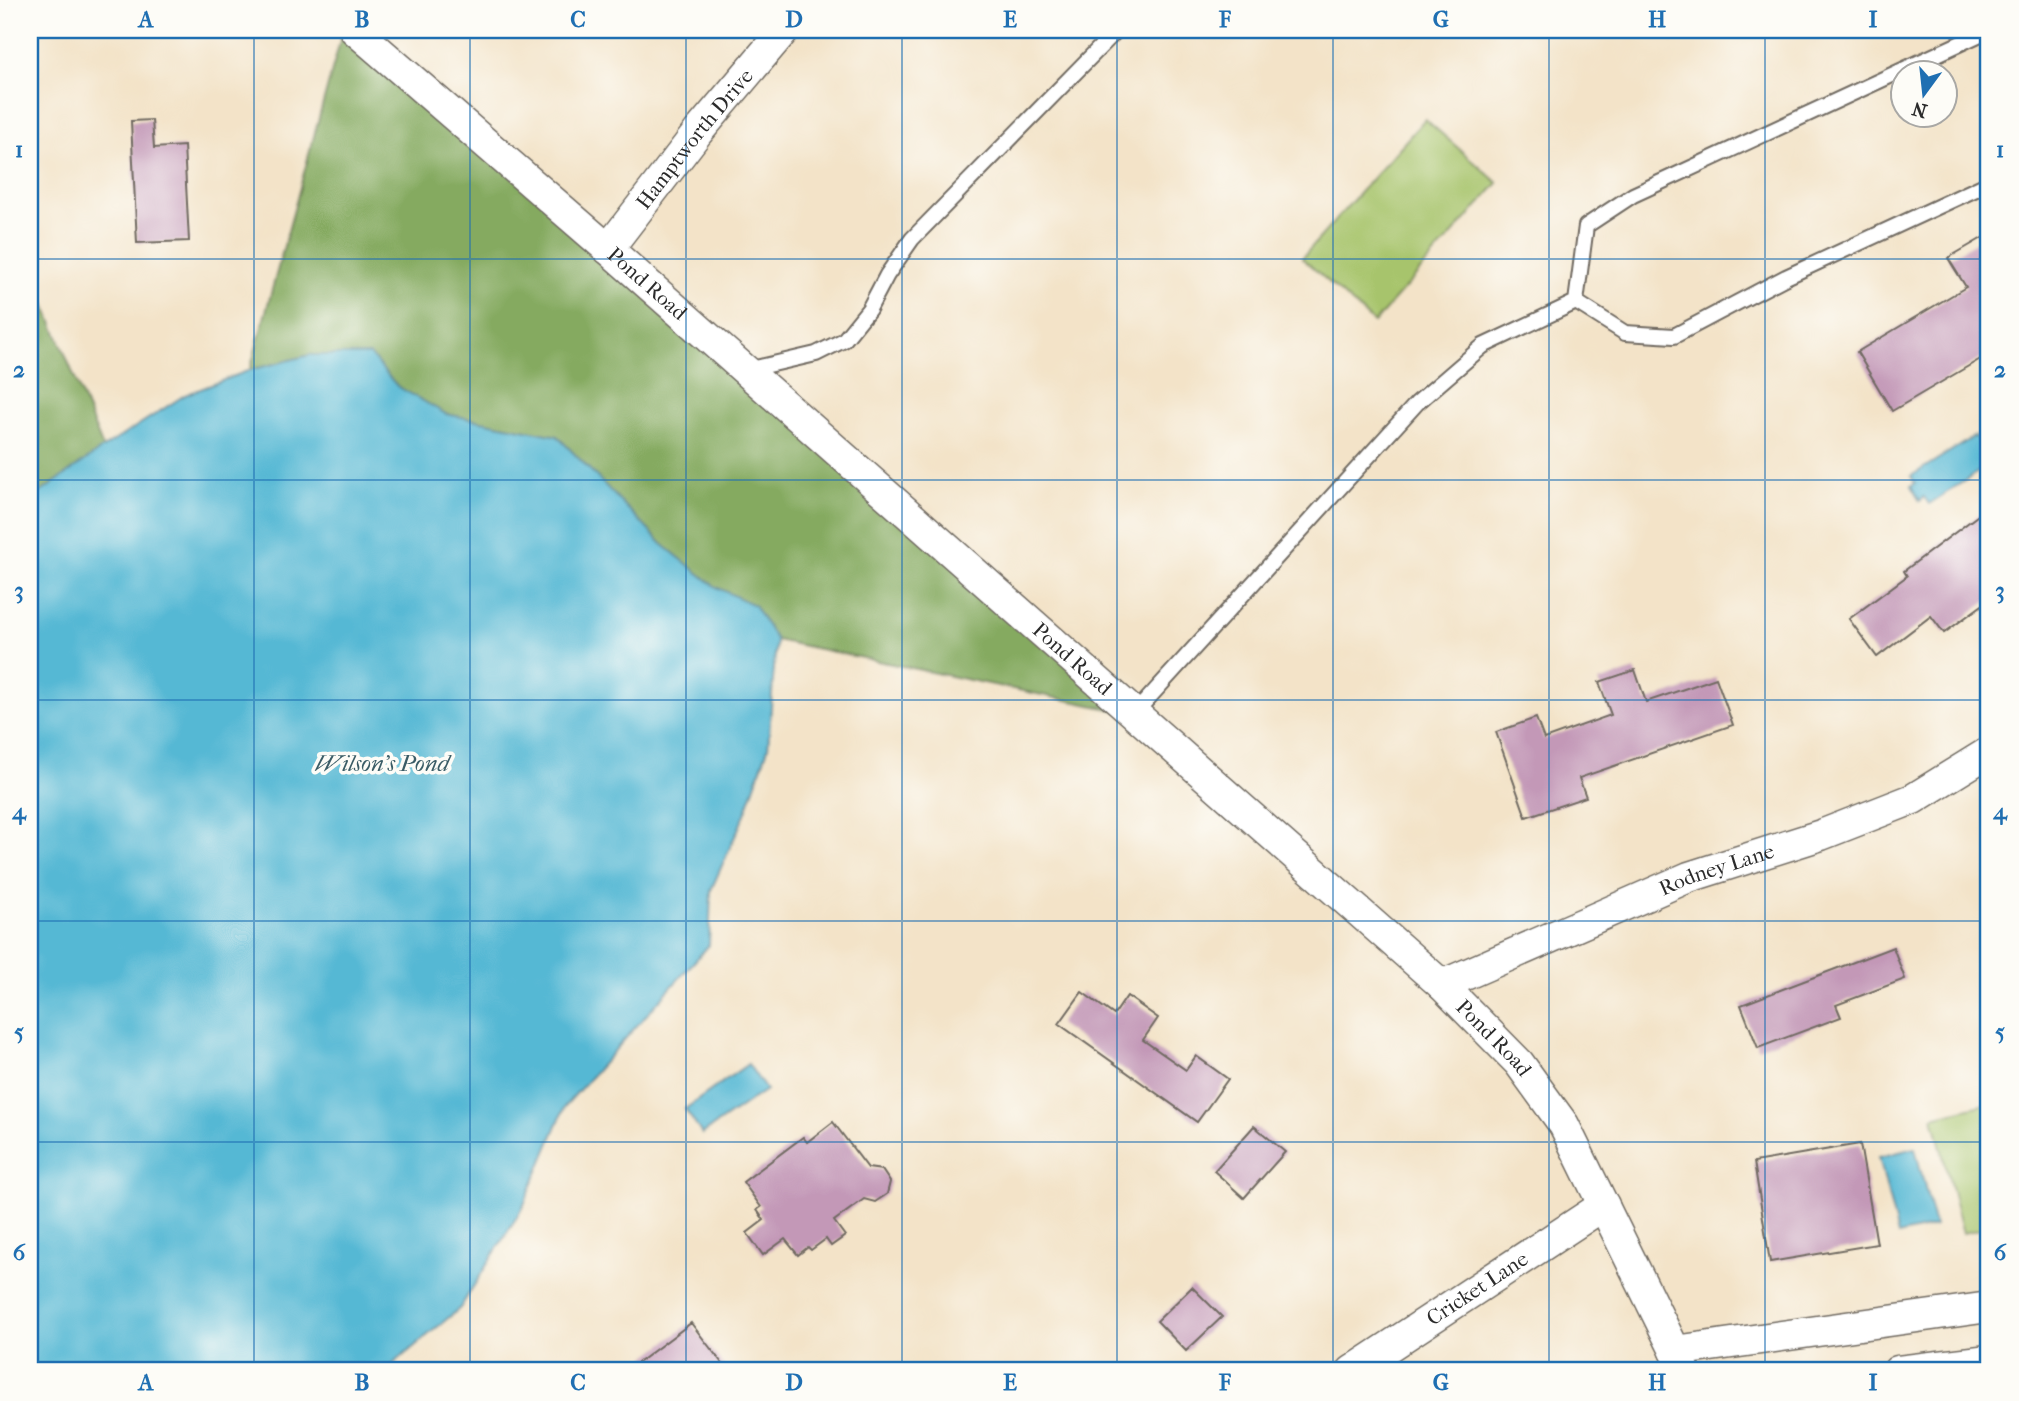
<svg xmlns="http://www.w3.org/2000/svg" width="2019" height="1401" font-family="'IM FELL French Canon',serif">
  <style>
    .green { fill: #a7c46c; stroke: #69784c; stroke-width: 2 }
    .forest { fill: #85aa60; stroke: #586a46; stroke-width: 2 }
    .water { fill: #55b8d4; stroke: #407280; stroke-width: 2 }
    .building { fill: #c398b7 }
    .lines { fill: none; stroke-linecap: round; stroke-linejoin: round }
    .service-casing { stroke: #716b62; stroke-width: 18 }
    .minor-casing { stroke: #716b62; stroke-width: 33 }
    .service { stroke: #fff; stroke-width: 14 }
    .minor { stroke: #fff; stroke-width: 30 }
    .grid { fill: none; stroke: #1f6fb2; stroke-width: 2; stroke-opacity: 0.55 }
    .labels { text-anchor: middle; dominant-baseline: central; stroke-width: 7; stroke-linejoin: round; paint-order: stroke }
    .street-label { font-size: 21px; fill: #2b2b2b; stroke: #fdfcf7 }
    .water-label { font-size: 23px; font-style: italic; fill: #3a5c66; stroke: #fdfcf7 }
    .neatline { fill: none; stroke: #1f6fb2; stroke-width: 2.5 }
    .grid-label { font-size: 23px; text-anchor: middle; font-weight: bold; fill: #1f6fb2 }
  </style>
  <rect width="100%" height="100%" fill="#fdfcf7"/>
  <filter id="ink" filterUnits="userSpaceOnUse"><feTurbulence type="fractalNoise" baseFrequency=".0143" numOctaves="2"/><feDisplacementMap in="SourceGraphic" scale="14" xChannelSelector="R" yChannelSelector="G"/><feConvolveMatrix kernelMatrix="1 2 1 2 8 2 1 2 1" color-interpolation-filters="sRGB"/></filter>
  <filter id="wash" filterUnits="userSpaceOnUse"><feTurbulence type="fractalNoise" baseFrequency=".00686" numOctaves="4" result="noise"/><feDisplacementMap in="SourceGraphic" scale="28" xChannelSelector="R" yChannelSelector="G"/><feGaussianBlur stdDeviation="1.57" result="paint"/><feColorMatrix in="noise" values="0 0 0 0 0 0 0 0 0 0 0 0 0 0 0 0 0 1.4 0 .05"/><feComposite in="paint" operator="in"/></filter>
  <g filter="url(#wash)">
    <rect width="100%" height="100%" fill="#f3e3c8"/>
    <path class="green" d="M1425 119 1498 183 1374 323 1302 258Z
      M1989 1103V1227L1963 1233 1933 1117Z"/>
    <path class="forest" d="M343 30 1134 714 776 640 754 605 716 587 662 544 557 436 446 414 397 386 370 355H310L250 370Z
      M30 267 103 448 30 500Z"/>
    <path class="water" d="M310 355H370L397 386 446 414 557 436 662 544 716 587 754 605 776 640 768 748 745 814 711 890 709 945 565 1106 523 1207 460 1308 385 1371H30V500L103 448 185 395 250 370Z
      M1975 436 1989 459V465L1929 504 1924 497 1920 501 1911 486 1915 483 1911 476Z
      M748 1064 766 1090 702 1134 685 1109Z
      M1915 1148 1935 1226 1898 1235 1879 1157Z"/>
    <g id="blocks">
      <path class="building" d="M152 120 154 148 184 146 189 241 137 243 131 121Z
        M1984 237 1989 245V354L1892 411 1857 352 1966 287 1948 258Z
        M1989 507V600L1944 633 1931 616 1877 657 1849 619 1907 576 1904 571Z
        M1635 670 1646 702 1716 678 1733 725 1579 778 1586 797 1526 817 1496 732 1536 718 1544 739 1611 715 1599 682Z
        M1893 947 1905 979 1836 1005 1841 1017 1758 1048 1741 1005Z
        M1082 992 1114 1015 1127 996 1158 1018 1143 1040 1186 1070 1196 1056 1228 1079 1197 1122 1059 1024Z
        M833 1122 868 1168 882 1170 890 1182 887 1194 875 1202 864 1199 834 1221 845 1236 831 1246 826 1239 811 1250 808 1247 798 1255 785 1239 763 1255 747 1233 764 1220 757 1210 761 1207 743 1182 803 1137 807 1142Z
        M1254 1126 1285 1152 1244 1198 1214 1171Z
        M1860 1144 1877 1244 1770 1262 1754 1162Z
        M1192 1287 1222 1317 1186 1351 1157 1321Z
        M691 1323 728 1371H627Z"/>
    </g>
  </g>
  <g filter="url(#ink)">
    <use href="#blocks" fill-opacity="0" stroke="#716b62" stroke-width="2"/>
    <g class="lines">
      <defs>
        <path id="service" d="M1576 302 1586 226 1633 195 1989 30
          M1576 302 1625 333 1674 336 1786 277 1989 183
          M747 370 816 354 844 340 869 309 887 275 912 239 1117 30
          M1134 714 1417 403 1483 346 1576 302"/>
        <g id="minor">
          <path id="s1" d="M355 30 608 249 1442 985 1519 1063 1564 1125 1685 1371"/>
          <path id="s2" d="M608 249 698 132 784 30"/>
          <path id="s3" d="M1442 985 1689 877 1821 835 1913 799 1989 752"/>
          <path d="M1675 1351 1989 1307"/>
          <path id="s4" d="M1352 1371 1604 1205"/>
          <path d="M1898 1371 1989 1360"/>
        </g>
      </defs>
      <use href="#service" class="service-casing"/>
      <use href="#minor" class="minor-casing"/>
      <use href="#service" class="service"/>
      <use href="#minor" class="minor"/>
    </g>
  </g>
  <path class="grid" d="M254 30V1371M470 30V1371M686 30V1371M902 30V1371M1117 30V1371M1333 30V1371M1549 30V1371M1765 30V1371M30 259H1989M30 480H1989M30 700H1989M30 921H1989M30 1142H1989"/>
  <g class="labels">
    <g class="street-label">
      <text stroke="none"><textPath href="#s2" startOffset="140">Hamptworth Drive</textPath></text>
      <text stroke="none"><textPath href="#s1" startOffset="387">Pond Road</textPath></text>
      <text stroke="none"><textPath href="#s1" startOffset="954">Pond Road</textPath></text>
      <text stroke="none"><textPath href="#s3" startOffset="298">Rodney Lane</textPath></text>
      <text stroke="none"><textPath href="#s1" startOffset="1521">Pond Road</textPath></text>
      <text stroke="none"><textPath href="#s4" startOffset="150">Cricket Lane</textPath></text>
    </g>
    <g class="water-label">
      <text x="382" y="763">Wilson's Pond</text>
    </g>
  </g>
  <rect width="2019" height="1401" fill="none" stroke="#fdfcf7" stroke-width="77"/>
  <g transform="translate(1924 94) rotate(195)"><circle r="33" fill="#fdfcf7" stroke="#a9a8a5" stroke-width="2"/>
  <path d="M0-5L12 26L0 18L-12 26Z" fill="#1f6fb2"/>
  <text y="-10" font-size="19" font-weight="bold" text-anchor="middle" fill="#2b2b2b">N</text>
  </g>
  <rect x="38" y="38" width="1942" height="1324" class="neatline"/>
  <g class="grid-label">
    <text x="146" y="27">A</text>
    <text x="362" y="27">B</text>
    <text x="578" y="27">C</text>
    <text x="794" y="27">D</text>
    <text x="1010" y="27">E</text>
    <text x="1225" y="27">F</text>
    <text x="1441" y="27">G</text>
    <text x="1657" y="27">H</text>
    <text x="1873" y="27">I</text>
    <text x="19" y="157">1</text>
    <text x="2000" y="157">1</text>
    <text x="19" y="377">2</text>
    <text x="2000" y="377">2</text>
    <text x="19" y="598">3</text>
    <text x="2000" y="598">3</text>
    <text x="19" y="819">4</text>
    <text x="2000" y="819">4</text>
    <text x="19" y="1039">5</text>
    <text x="2000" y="1039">5</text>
    <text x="19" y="1260">6</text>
    <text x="2000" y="1260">6</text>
    <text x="146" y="1390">A</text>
    <text x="362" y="1390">B</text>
    <text x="578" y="1390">C</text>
    <text x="794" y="1390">D</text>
    <text x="1010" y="1390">E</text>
    <text x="1225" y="1390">F</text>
    <text x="1441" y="1390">G</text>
    <text x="1657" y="1390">H</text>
    <text x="1873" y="1390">I</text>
  </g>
</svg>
